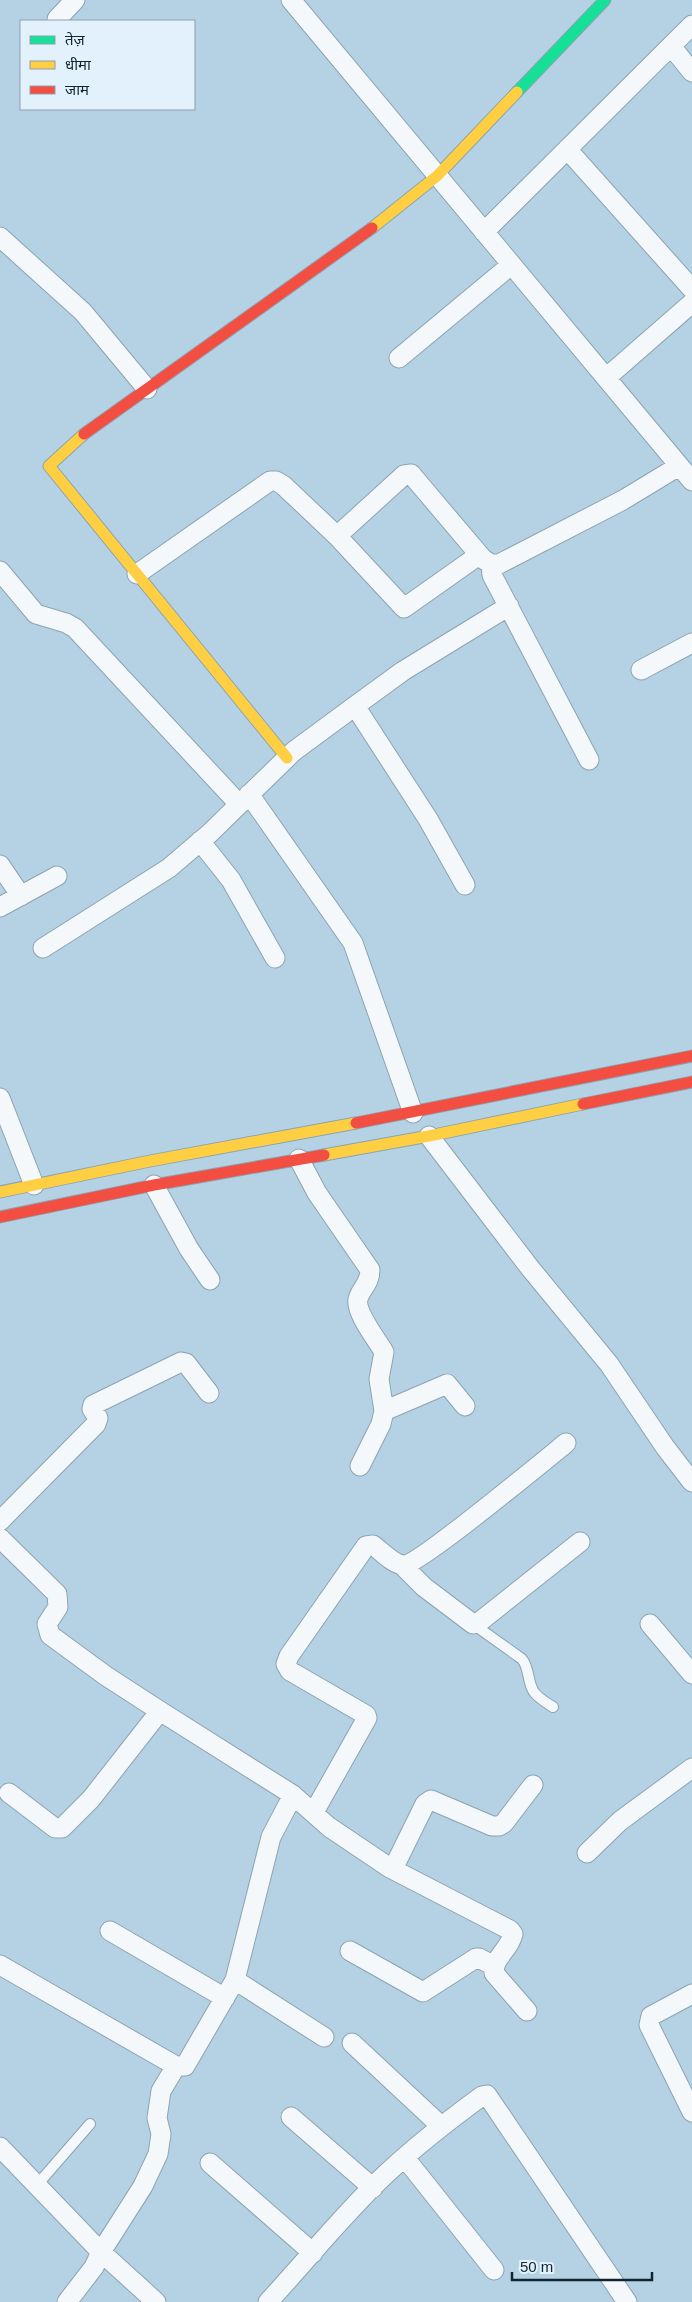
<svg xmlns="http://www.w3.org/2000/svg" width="692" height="2302" font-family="Arial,'Noto Sans Devanagari',sans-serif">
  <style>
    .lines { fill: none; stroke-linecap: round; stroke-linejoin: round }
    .lane-casing { stroke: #8ca3b1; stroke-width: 12 }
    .street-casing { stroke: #8ca3b1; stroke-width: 21 }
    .fast-casing { stroke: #8ca3b1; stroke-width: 13 }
    .slow-casing { stroke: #8ca3b1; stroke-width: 13 }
    .jam-casing { stroke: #8ca3b1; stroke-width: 13 }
    .lane { stroke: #f4f8fb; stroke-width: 10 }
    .street { stroke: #f4f8fb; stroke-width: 19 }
    .fast { stroke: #16e098; stroke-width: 11 }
    .slow { stroke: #ffcf43; stroke-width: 11 }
    .jam { stroke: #f24e42; stroke-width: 11 }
  </style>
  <rect width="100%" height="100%" fill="#b5d2e5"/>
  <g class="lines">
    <defs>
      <path id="lane" d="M473 1624 522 1659C530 1669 527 1682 534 1692 538 1698 547 1703 553 1707
        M37 2185 90 2124"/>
      <path id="street" d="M291 0 692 481
        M57 19 75 0
        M671 46 692 72
        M567 149 692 289
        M484 232 692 25
        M0 237 83 312 147 389
        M399 358 511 265
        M606 378 692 303
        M337 536 404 475 411 474 483 559 491 564H499L623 500 679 466
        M491 564 492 575 589 760
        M0 571 36 614 66 623 75 628 239 804
        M137 574 270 481H276L283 485 337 536 404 608 479 555
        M641 670 692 643
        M355 706 428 819 465 885
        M249 794 353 943 413 1113
        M200 841 231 880 275 958
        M0 865 21 896
        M0 907 57 876
        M43 948 169 868 210 833 294 751 355 706 403 671 509 606
        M0 1098 34 1185
        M429 1136 530 1268 609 1364 665 1447 692 1482
        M299 1159 317 1193 370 1270C370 1284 361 1288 358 1299 355 1312 377 1340 384 1352L379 1379 384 1411 381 1424 360 1466
        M154 1185 189 1249 210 1280
        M384 1411 447 1384 465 1406
        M0 1521 96 1424 98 1418 92 1409 93 1405 181 1362 186 1363 209 1393
        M0 1538 57 1594 58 1607 47 1624 50 1635 106 1676 160 1711 293 1795 329 1827 390 1868 510 1930 513 1934C509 1951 494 1956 494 1973L527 2011
        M402 1565 424 1587 473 1624 478 1623 580 1542
        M650 1624 692 1674
        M9 1793 55 1828H62L91 1799 160 1711
        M314 1812 367 1718 366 1715 290 1671 286 1664 289 1656 366 1546 373 1545C381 1551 394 1565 404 1565 419 1564 545 1460 566 1443
        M587 1853 620 1821 692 1768
        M393 1869 425 1804 431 1800 492 1826H499L504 1823 533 1785
        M110 1931 225 1998
        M350 1951 423 1992 476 1958H479L494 1966
        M0 1965 176 2066H185L235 1980 271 1837 293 1795
        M235 1980 324 2037
        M692 1994 651 2016 649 2025 692 2112
        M352 2043 441 2126
        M291 2117 373 2188
        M0 2147 101 2252 156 2302
        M405 2158 494 2270
        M210 2163 313 2253
        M67 2302 94 2267 101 2252 143 2186 158 2154 161 2134 157 2118 161 2091 176 2066
        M268 2302C308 2259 344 2213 387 2173 417 2145 449 2120 482 2096L487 2095 627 2302"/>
      <path id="fast" d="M517 92 605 0"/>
      <path id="slow" d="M372 228 437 176 517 92
        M84 434 49 466 287 758
        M324 1155 429 1136 583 1104
        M0 1192 150 1161 356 1123"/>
      <path id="jam" d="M84 434 372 228
        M583 1104 692 1082
        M356 1123 692 1056
        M0 1217 154 1185 324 1155"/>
    </defs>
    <use href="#lane" class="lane-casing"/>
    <use href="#street" class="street-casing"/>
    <use href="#fast" class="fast-casing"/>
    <use href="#slow" class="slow-casing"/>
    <use href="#jam" class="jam-casing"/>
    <use href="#lane" class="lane"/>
    <use href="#street" class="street"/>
    <use href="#fast" class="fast"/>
    <use href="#slow" class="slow"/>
    <use href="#jam" class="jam"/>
  </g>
  <rect x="20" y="20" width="175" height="90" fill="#e2f1fc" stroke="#8e9fab"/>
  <rect x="30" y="36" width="25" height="8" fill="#16e098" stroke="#8e9fab"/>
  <text x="65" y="45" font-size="15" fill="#102432">तेज़</text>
  <rect x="30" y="61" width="25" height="8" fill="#ffcf43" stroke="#8e9fab"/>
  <text x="65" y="70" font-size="15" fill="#102432">धीमा</text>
  <rect x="30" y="86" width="25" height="8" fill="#f24e42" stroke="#8e9fab"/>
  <text x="65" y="95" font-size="15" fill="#102432">जाम</text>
  <path d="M512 2272v8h140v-8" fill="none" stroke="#102432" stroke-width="2.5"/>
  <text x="520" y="2272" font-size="15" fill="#102432" stroke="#e2f1fc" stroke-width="4" paint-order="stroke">50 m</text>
</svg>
